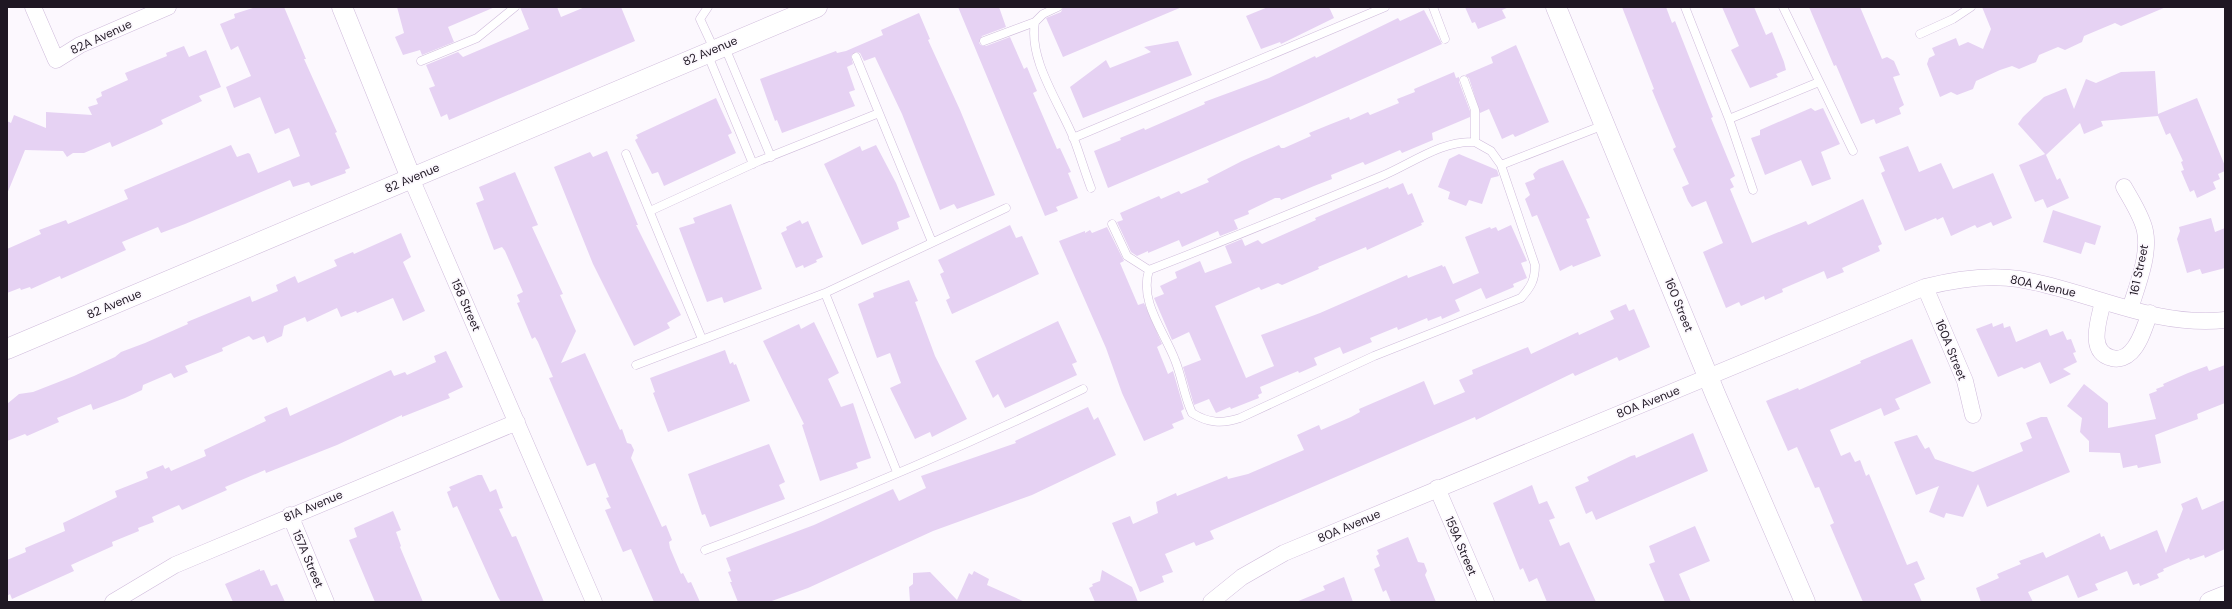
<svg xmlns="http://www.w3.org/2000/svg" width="2232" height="609" font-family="'DM Sans',sans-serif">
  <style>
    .building { fill: #e6d2f3 }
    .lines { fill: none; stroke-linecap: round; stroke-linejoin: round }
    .service-casing { stroke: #cfbbdb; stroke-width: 9 }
    .minor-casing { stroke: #cfbbdb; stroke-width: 17 }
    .tertiary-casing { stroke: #cfbbdb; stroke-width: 21 }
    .service { stroke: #fff; stroke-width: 8 }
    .minor { stroke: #fff; stroke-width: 16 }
    .tertiary { stroke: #fff; stroke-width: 20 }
    .labels { text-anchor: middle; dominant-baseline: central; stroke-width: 3.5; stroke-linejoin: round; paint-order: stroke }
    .street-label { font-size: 12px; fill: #1f1723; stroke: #fcf8fe }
  </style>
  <rect width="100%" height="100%" fill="#fcf8fe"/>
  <path class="building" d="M256 7H284L306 59H304L337 132 335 133 350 168 345 170 346 173 311 186 309 182 293 187 290 180 185 224 161 233 158 227 122 242 126 250 61 279 60 276 31 289 30 287 21 290 20 288 7 293V249L41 234 39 230 66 220 68 224 128 199 124 190 231 145 237 157 248 153 250 154 258 173 300 156 289 128 275 134 260 97 234 108 226 87 251 76 238 46 231 50 220 24 235 18 234 14Z
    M397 7H495L448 27 454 42 422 55 420 50 403 55 395 37 404 33Z
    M520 7H557L561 17 585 7H621L635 41 449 120 447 114 441 117 429 88 435 86 426 65 458 52 463 57 529 29Z
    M958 7H999L1006 27 982 36 979 43 981 45 986 46 1010 37 1024 69 1027 67 1037 91 1033 93 1057 149 1060 148 1071 172 1068 173 1078 198 1056 207 1058 211 1045 216Z
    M1063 7H1182L1063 57 1046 18 1061 12Z
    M1268 7H1329L1334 18 1281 44 1280 42 1261 49 1246 16Z
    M1465 7H1509L1502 10 1506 18 1478 29 1475 22 1472 23Z
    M1622 7H1666L1672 23 1675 21 1703 92 1713 117 1711 118 1735 176 1730 179 1734 187 1730 189 1752 243 1806 221 1808 225 1863 199 1882 244 1878 246 1880 251 1842 268 1844 272 1827 279 1824 271 1782 289 1783 292 1765 300 1764 296 1741 306 1739 302 1726 308 1703 252 1723 243 1706 201 1692 207 1688 201 1682 187 1689 184 1673 149 1676 147 1652 90 1654 89Z
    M1722 7H1754L1766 35 1772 32 1784 62 1786 70 1776 74 1778 77 1750 88 1731 50 1739 46Z
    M1809 7H1860L1882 59 1887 57 1894 61 1900 75 1893 77 1904 105 1899 108 1901 114 1876 124 1874 119 1861 124 1836 65 1834 66Z
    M1982 7H2166L2121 26 2115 23 2103 28 2084 36 2082 42 2065 50 2058 47 2039 55 2036 62 2019 69 2012 66 2000 70 1976 81 1973 89 1957 95 1951 92 1940 97 1927 64 1929 58 1935 55 1932 48 1956 38 1959 46 1968 42 1983 49 1991 29Z
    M1424 10 1442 44 1302 106 1108 188 1094 151 1121 140 1120 138 1144 128 1145 130 1205 104 1204 102 1269 78 1315 56 1316 58 1398 18 1400 21Z
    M919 13 930 39 928 40 960 110 995 195 957 209 954 204 940 210 902 114 875 57 864 61 860 53 856 52 851 56 853 64 847 67 855 90 849 92 855 106 782 133 777 120 775 121 760 79 836 51 837 53 846 51 883 35 881 30Z
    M1178 41 1192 75 1083 118 1070 87 1106 60 1110 68 1151 52 1144 47Z
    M1516 45 1549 122 1515 137 1513 134 1502 139 1489 109 1480 113 1469 78 1465 75 1493 63 1491 57Z
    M184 46 189 57 206 50 221 87 199 96 202 101 161 120 163 124 155 128 112 147 110 142 84 153H73L67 157 63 151 25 150 7 194V121L11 123 14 115 46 128V112L92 115 88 107 98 104 96 99 102 96 101 92 128 80 125 73 167 56 166 53Z
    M2155 71 2158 114 2197 98 2225 166V171L2218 174 2220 179 2213 182 2216 189 2197 198 2194 190 2190 192 2181 171 2184 170 2181 162 2183 161 2170 133 2166 135 2158 116 2101 121 2103 126 2084 134 2080 123 2046 155 2057 180 2060 178 2069 198 2047 208 2043 199 2035 202 2019 165 2045 154 2018 124 2023 117 2044 97 2066 88 2074 109 2086 79 2096 83 2121 72Z
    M1454 72 1456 78 1459 77V82L1470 111V117L1432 133 1433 140 1402 153 1400 150 1365 165 1363 162 1331 175 1332 179 1314 186 1281 200 1280 198H1275L1248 211 1249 214 1234 220 1238 229 1220 236 1218 231 1182 247 1179 240 1148 253V251L1137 256 1131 252 1117 222 1123 220 1120 213 1159 196 1161 199 1179 191 1181 194 1209 182 1207 179 1242 161 1279 145 1281 148H1284L1311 136 1309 133 1331 124 1349 117 1350 120 1368 112 1370 115 1399 103 1397 99 1415 92 1414 89Z
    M716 98 732 133 728 135 736 153 664 186 658 172 652 174 635 140 638 138 636 135Z
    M1811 108 1815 111 1823 108 1840 144 1821 152 1831 179 1812 186 1801 160 1765 175 1751 138 1760 135V130Z
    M876 145 896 183 910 217 897 222 899 229 862 245 824 164 860 146 862 151Z
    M1908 146 1919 172 1941 163 1953 189 1993 173 2012 218 1993 226 1991 222 1977 228 1975 225 1951 236 1943 217 1937 220 1936 218 1905 231 1881 173 1885 171 1879 157Z
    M607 151 638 225H636L681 315 667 323 670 328 634 346 593 264 554 167 590 152 593 157Z
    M1459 154 1497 170 1499 176 1491 178 1482 204 1469 200 1466 206 1448 199 1450 192 1438 187 1449 159Z
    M1563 160 1590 218 1586 219 1601 256 1573 267 1572 265 1560 271 1537 215 1532 217 1525 199 1530 195 1525 183 1535 179 1533 174 1539 169Z
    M515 172 538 225 532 227 563 294 560 295 576 331 561 363 585 353 620 430 622 429 627 443 631 444 634 450 631 458 662 527 666 525 672 540 669 542 670 548 681 574 683 573 688 583 691 582 700 602H654L631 549 623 552 605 510 611 508 606 498 609 497 595 463 587 466 549 378 553 377 538 342 535 337 532 339 517 303 520 302 517 295 523 292 505 251 502 247 494 250 476 203 484 200 479 187Z
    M1403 183 1408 195 1412 193 1424 222 1421 223 1422 225 1367 250 1366 247 1318 267 1319 269 1282 285 1278 283 1261 290 1259 287 1215 306 1246 378 1274 366 1261 335 1320 313 1407 275 1408 278 1442 265 1443 267 1445 266 1453 284 1479 273 1465 237 1490 227 1491 229 1496 227 1498 231 1511 225 1527 261 1521 263 1527 278 1513 284 1514 287 1486 299 1481 288 1455 300 1460 311 1442 319 1441 316 1428 321 1427 318 1398 330 1397 327 1370 338 1372 342 1343 354 1340 347 1314 358 1317 365 1299 373 1298 371 1260 387 1262 393 1258 395 1259 398 1231 409 1230 407 1216 413 1209 399 1194 405 1183 367 1201 360 1189 332 1172 340 1154 298 1164 294 1160 286 1177 278 1175 272 1200 261 1205 273 1232 263 1225 246 1242 239 1245 246 1258 240 1262 244 1316 220 1315 218 1388 187 1389 189Z
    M731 204 762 289 724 303 722 297 707 302 679 228 695 223 693 218Z
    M2053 210 2101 226 2095 245 2085 242 2081 254 2043 242Z
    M2211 218 2215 232 2225 228V268L2202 274 2200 269 2187 273 2177 239 2180 231 2179 227Z
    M800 220 802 224 808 221 823 257 816 260 817 262 804 268 803 265 796 268 781 233 787 230 786 227Z
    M1010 225 1016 238 1022 236 1039 274 952 314 946 300 950 298 940 274 944 272 938 260Z
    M1107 227 1124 261 1120 263 1138 305 1144 303 1162 344 1157 347 1168 374 1173 371 1184 409 1181 411 1184 419 1172 424 1174 428 1144 441 1122 393 1106 348 1059 241 1085 231V233L1090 230 1092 233Z
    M401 233 411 257 403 262 425 311 403 321 393 298 357 313 356 311 341 317 337 308 307 322 305 317 284 326 282 336 267 343 264 336 253 340 249 336 222 348 223 351 185 366 188 372 174 378 171 373 143 385 142 390 125 398 93 410 91 404 57 418 59 422 27 436 25 434 7 441V404L19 394 33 392 74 376 115 357 121 352 145 343 188 324 187 322 250 296 252 302 278 291 276 285 295 276 298 283 337 266 334 260 353 252 354 254Z
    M909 280 918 301 915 302 935 356 967 419 932 437 930 432 915 439 890 388 901 383 890 353 877 358 858 304 874 297 873 293Z
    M1626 304 1629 311 1634 309 1650 347 1619 361 1617 357 1575 376 1573 373 1476 420 1475 417 1210 531 1214 539 1196 546 1194 542 1165 554 1173 572 1162 576 1164 582 1140 592 1112 523 1130 516 1133 524 1158 513 1156 502 1176 493 1177 496 1227 476 1228 479 1248 474 1304 450 1297 435 1319 425 1321 430 1351 417 1360 412 1359 409 1424 381 1434 405 1465 392 1459 380 1473 374 1472 370 1528 347 1531 354 1578 332 1579 335 1614 319 1610 311Z
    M1058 321 1077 362 1072 364 1077 375 1005 408 998 394 993 398 975 361Z
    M814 322 839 373 828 379 841 407 853 403 871 458 856 463 858 468 820 481 802 425 804 424 763 341 799 324 801 329Z
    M1992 323 1993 327 2003 323 2004 328 2010 326 2016 342 2047 329 2050 336 2063 331 2067 340 2071 339 2076 352 2073 353 2077 362 2063 369 2071 374 2050 384 2040 362 2024 369 2022 367 1998 377 1976 329Z
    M1912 339 1931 383 1895 399 1900 409 1884 416 1881 408 1830 430 1841 456 1850 452 1855 462 1860 460 1866 476 1869 474 1907 565 1917 561 1925 579 1914 584 1922 602H1863L1830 525 1834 523 1819 487 1815 488 1797 447 1788 451 1766 401 1798 388 1799 390 1861 363 1860 361Z
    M725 350 730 364 733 362 734 365 736 364 750 401 668 432 653 393 655 392 650 378Z
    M446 351 463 387 448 394 450 398 402 417V415L337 445 266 473 265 470 225 487 227 490 182 510 179 505 152 517 154 522 138 528 139 531 112 542 113 546 71 565 74 571 12 599 10 594 7 596V560L26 552 25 548 65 531 63 523 117 497 115 491 148 478 146 472 163 465 165 469 169 467 171 471 206 456 204 450 266 421 264 417 287 407 290 416 391 370 394 376 405 372 407 375 436 362 434 356Z
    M2225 365V403L2197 414 2198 419 2155 435 2161 463 2138 468 2137 465 2123 468 2120 453 2089 452V441L2080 432 2082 418 2067 406 2084 384 2108 403V428L2156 419 2149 394 2157 391 2156 389 2164 386 2163 384 2188 373 2207 366 2209 371Z
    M1088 407 1094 420 1098 417 1116 455 1032 495 933 531 808 588 769 602H738L730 582H732L728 572 731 571 726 558 814 525 893 489 899 501 926 488 921 476 1016 443 1015 441Z
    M2041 417H2047L2070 472 1987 507 1978 484 1963 517 1946 513 1944 518 1929 512 1939 486 1916 495 1894 442 1917 435 1925 449 1929 447 1935 459 1973 472 2023 451 2020 443 2032 438 2026 423Z
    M1693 433 1708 471 1596 520 1592 511 1586 514 1575 487 1589 481 1587 477 1631 456 1635 455 1636 458Z
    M769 444 785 482 779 485 785 499 710 527 705 514 702 515 688 474Z
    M478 475H482L490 492 496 489 503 508 499 509 512 537 516 536 544 602H501L498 597 457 506 453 508 447 492 451 490 449 487Z
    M1532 485 1539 504 1547 501 1555 518 1549 520 1560 546 1569 542 1596 602H1547L1537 578 1529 582 1523 568 1520 570 1493 503Z
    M2197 497 2202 510 2225 500V549L2205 558 2204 555 2190 560 2189 558 2163 569 2164 571 2157 574 2159 578 2140 586 2139 583 2133 585 2127 571 2095 584 2098 590 2078 598 2068 575 2028 592 2033 602H1981L1976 588 1999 578 1997 574 2021 564 2019 561 2043 552 2046 558 2100 533 2101 537 2104 536 2110 550 2157 530 2166 553 2183 509 2181 504Z
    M393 511 401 530 396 532 401 546 400 547 423 602H375L349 540 357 537 354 528Z
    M1695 526 1710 561 1679 574 1691 602H1665L1649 564 1655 562 1649 546Z
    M1408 537 1418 562 1424 563 1427 571 1425 575 1436 602H1391L1386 590 1383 592 1374 569 1380 566 1376 556 1379 554 1377 550Z
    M260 569V571L264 570 271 586 277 584 285 602H233L225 584Z
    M1102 570 1132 587 1138 602H1095L1089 588 1093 586 1092 584 1100 581Z
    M974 571 989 579 987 585 1025 602H910L909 587 913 584V573L930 572 957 600 969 573 972 575Z
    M1344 577 1353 602H1296L1325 590 1323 586Z"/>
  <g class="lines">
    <defs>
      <path id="service" d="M708 7 700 19 714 49
        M1433 7 1445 39
        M1685 7 1729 119 1753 190
        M1783 7 1853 151
        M1035 22C1028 60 1060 104 1074 139 1080 155 1085 172 1091 188
        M1920 34 1953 19 1971 7
        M984 41 1035 22 1043 14 1058 7
        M724 45 771 157
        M707 53 753 164
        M856 57 932 242
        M421 61 477 38 515 7
        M1729 119 1819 82
        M1073 138 1385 7
        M626 154 702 339
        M1501 165 1604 125
        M650 211 759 161 879 113
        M1112 224 1127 256 1149 270C1139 302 1164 331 1175 360 1182 377 1184 396 1192 413 1208 423 1222 424 1240 418L1374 356 1521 298C1531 287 1535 280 1535 265L1501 165 1491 151 1475 142V110L1464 80
        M1149 270C1227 240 1304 208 1382 176 1411 164 1442 140 1475 142
        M825 293 897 472
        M636 365 825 293 1006 208
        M705 550C833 502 960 449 1083 389"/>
      <path id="minor" d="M33 7 56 60 80 45 168 7
        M411 178 594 602
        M2124 187C2131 200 2142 216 2145 231 2150 255 2137 286 2130 309
        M1925 287 1965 381 1973 415
        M2103 301C2100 317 2086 352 2112 358 2119 360 2126 357 2131 352 2141 342 2145 325 2150 313
        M1437 488 1486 602
        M290 515 326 602
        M113 602 175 565 517 422
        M1211 602 1242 577 1284 553 1925 287C1956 279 1987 274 2019 279 2087 290 2154 328 2225 320"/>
      <path id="tertiary" d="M342 7 411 178
        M1556 7 1716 396 1805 602
        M7 349 817 7
        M2210 602 2225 596"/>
    </defs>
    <use href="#service" class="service-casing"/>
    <use href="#minor" class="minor-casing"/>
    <use href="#tertiary" class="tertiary-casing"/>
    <use href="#service" class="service"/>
    <use href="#minor" class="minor"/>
    <use href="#tertiary" class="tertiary"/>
  </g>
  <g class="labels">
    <g class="street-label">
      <text transform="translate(101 37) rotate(-25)">82A Avenue</text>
      <text transform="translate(710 51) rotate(-23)">82 Avenue</text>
      <text transform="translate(412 178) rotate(-23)">82 Avenue</text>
      <text transform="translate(2139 270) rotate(-78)">161 Street</text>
      <text transform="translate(2043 286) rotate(12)">80A Avenue</text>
      <text transform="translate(114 304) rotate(-23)">82 Avenue</text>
      <text transform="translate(466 305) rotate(66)">158 Street</text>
      <text transform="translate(1679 305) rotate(68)">160 Street</text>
      <text transform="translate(1951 350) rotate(68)">160A Street</text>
      <text transform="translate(1648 402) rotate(-22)">80A Avenue</text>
      <text transform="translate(313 506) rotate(-23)">81A Avenue</text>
      <text transform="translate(1349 526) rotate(-23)">80A Avenue</text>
      <text transform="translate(1461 546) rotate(67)">159A Street</text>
      <text transform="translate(308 559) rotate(67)">157A Street</text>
    </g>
  </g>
  <rect width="2232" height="609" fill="none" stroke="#1f1723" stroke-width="16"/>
</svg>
